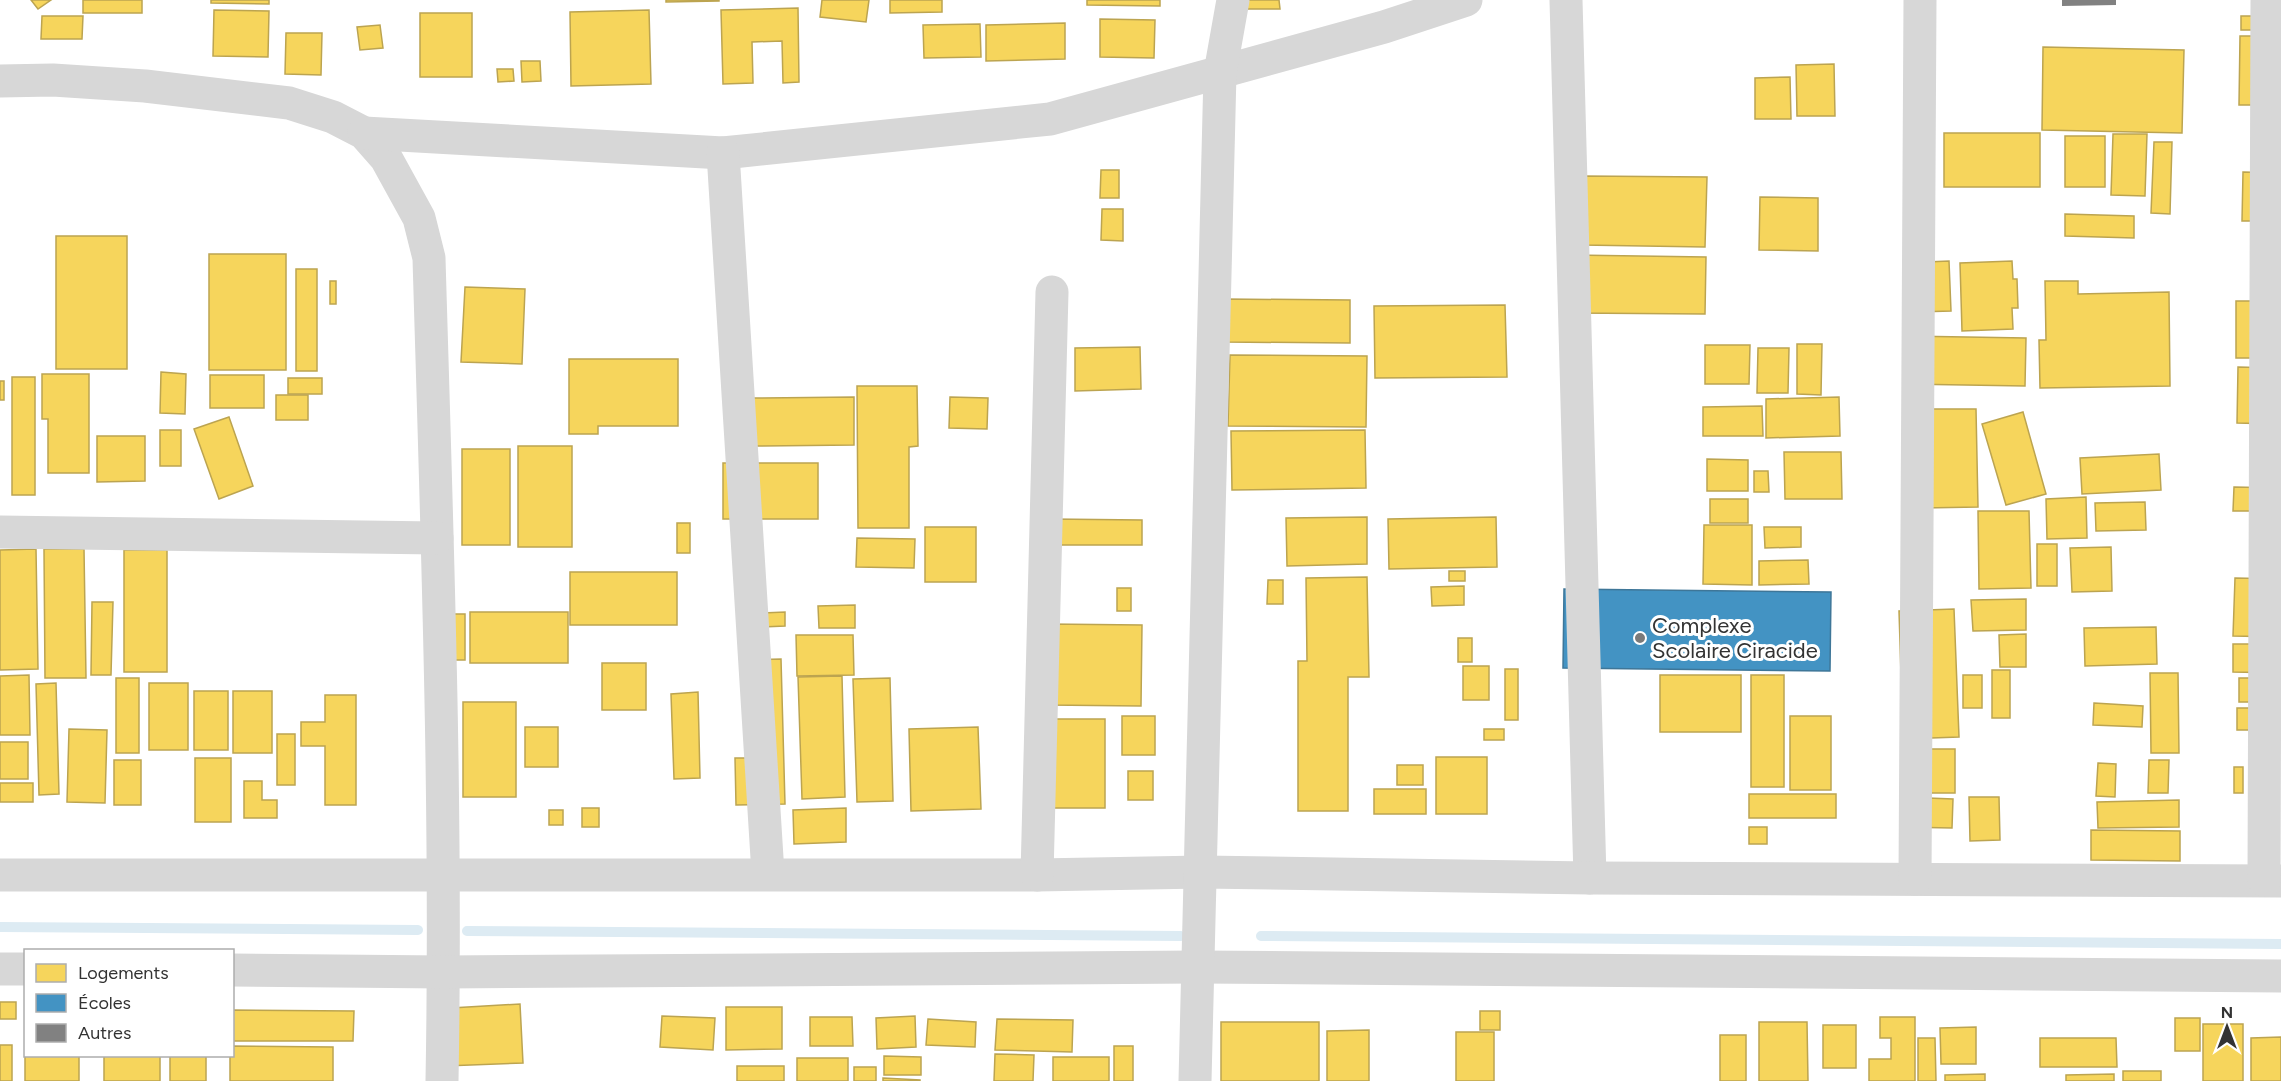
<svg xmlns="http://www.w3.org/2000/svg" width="2281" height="1081" viewBox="0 0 2281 1081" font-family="Figtree,sans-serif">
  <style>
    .homes { fill: #f6d55c; stroke: #bca450; stroke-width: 1.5 }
    .schools { fill: #4393c3; stroke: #3e7698; stroke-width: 1.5 }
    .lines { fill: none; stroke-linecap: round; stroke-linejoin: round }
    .stream { stroke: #ddebf3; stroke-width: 10 }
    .building { fill: #818181 }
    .street { stroke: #d7d7d7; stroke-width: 33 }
    .poi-dot { fill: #7a7a7a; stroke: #fff; stroke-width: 2 }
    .labels { text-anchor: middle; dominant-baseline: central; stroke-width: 6; stroke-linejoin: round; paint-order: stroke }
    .poi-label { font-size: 22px; fill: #333; stroke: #fff; text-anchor: start }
  </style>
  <rect width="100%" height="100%" fill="#fff"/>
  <!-- homes -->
  <g class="homes">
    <path d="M31,0H51L38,9Z"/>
    <rect x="83" y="0" width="59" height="13"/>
    <path d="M211,0H269V4L211,3Z"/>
    <path d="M666,0H719V1L666,2Z"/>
    <path d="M822,0H869L866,22L820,17Z"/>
    <path d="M890,0H942V12L890,13Z"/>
    <path d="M1087,0H1160V6L1087,5Z"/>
    <path d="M1223,0H1279L1280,9H1223Z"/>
    <path d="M798,8L799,82L783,83L782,41L752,42L753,83L723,84L721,10Z"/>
    <path d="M214,10L269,11L268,57L213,56Z"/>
    <path d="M649,10L651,84L571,86L570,12Z"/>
    <rect x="420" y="13" width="52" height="64"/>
    <path d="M42,16H83L82,39H41Z"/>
    <rect x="2241" y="16" width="37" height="14"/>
    <path d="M1100,19L1155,20L1154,58L1100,57Z"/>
    <path d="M1065,23V59L986,61V25Z"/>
    <path d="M980,24L981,57L924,58L923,25Z"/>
    <path d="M380,25L383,48L360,50L357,27Z"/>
    <path d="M286,33H322L321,75L285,74Z"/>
    <path d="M2240,36H2264L2281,105H2239Z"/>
    <path d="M2043,47L2184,50L2182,133L2042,130Z"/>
    <path d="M521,61H540L541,81L522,82Z"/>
    <path d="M1834,64L1835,116H1797L1796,65Z"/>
    <path d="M497,69H513L514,81L498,82Z"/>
    <path d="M1790,77L1791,119H1755V78Z"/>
    <rect x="1944" y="133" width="96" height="54"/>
    <path d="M2113,134H2147L2145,196L2111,195Z"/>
    <rect x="2065" y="136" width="40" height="51"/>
    <path d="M2154,142H2172L2170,214L2151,213Z"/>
    <path d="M1101,170H1119V198H1100Z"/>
    <path d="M2243,172L2281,173V221H2242Z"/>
    <path d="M1583,176L1707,177L1705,247L1582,245Z"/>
    <path d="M1760,197L1818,198V251L1759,250Z"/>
    <path d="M1102,209H1123V241L1101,240Z"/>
    <path d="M2065,214L2134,216V238L2065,236Z"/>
    <rect x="56" y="236" width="71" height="133"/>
    <rect x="209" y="254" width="77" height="116"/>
    <path d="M1572,255L1706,257L1705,314L1572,313Z"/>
    <path d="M1949,261L1951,311L1917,312L1903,263Z"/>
    <path d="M2012,261L2013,279H2017L2018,308H2012L2013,329L1962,331L1960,263Z"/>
    <rect x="296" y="269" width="21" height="102"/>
    <rect x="330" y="281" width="6" height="23"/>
    <path d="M2045,281H2078V294L2169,292L2170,386L2040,388L2039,340H2046Z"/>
    <path d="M465,287L525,289L522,364L461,362Z"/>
    <path d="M1225,299L1350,300V343L1225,342Z"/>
    <rect x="2236" y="301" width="21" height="57"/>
    <path d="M1505,305L1507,377L1375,378L1374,306Z"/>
    <path d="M1906,336L2026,338L2025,386L1905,384Z"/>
    <path d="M1797,344H1822L1821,395L1797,394Z"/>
    <path d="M1705,345H1750L1749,384H1705Z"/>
    <path d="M1140,347L1141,389L1075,391V348Z"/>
    <path d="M1758,348H1789L1788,393H1757Z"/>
    <path d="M1230,355L1367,356L1366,427L1228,426Z"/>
    <path d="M569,359H678V426H598V434H569Z"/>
    <path d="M2238,367L2275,368V424L2237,423Z"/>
    <path d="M161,372L186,374L185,414L160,413Z"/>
    <path d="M42,374H89V473H48V419H42Z"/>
    <rect x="210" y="375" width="54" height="33"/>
    <rect x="12" y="377" width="23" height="118"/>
    <rect x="288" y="378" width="34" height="16"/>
    <rect x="0" y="381" width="4" height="19"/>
    <path d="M857,386H917L918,446L909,447V528H858Z"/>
    <rect x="276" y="395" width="32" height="25"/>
    <path d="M854,397V445L752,446V398Z"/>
    <path d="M950,397L988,398L987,429L949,428Z"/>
    <path d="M1839,397L1840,436L1766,438V399Z"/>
    <path d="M1762,406L1763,436H1703V407Z"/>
    <path d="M1921,409H1976L1978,507L1923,508Z"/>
    <path d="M2023,412L2046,494L2006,505L1982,424Z"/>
    <path d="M229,417L253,486L219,499L194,429Z"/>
    <rect x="160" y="430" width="21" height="36"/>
    <path d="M1365,430L1366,488L1232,490L1231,431Z"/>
    <path d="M97,436H145V481L97,482Z"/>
    <rect x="518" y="446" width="54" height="101"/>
    <rect x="462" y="449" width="48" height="96"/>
    <path d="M1784,452H1841L1842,499H1785Z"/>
    <path d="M2159,454L2161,490L2082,494L2080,458Z"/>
    <path d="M1707,459L1748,460V491H1707Z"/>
    <rect x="723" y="463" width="95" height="56"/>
    <path d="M1754,471H1768L1769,492H1754Z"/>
    <path d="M2234,487L2281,488V511H2233Z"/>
    <path d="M2086,497L2087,538L2047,539L2046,499Z"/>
    <rect x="1710" y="499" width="38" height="24"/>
    <path d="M2145,502L2146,530L2096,531L2095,503Z"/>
    <path d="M1978,511H2029L2031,588L1979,589Z"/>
    <path d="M1367,517V564L1287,566L1286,518Z"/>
    <path d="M1496,517L1497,567L1389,569L1388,519Z"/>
    <path d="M1050,519L1142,520V545H1050Z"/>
    <rect x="677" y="523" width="13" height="30"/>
    <path d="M1704,525H1752V585L1703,584Z"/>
    <rect x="925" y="527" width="51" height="55"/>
    <path d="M1764,527H1801V547L1765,548Z"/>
    <path d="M857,538L915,539L914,568L856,567Z"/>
    <rect x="2037" y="544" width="20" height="42"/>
    <path d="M2111,547L2112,591L2072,592L2070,548Z"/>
    <path d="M36,549L38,669L0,670V550Z"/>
    <path d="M44,549H84L86,678H45Z"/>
    <rect x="124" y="550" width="43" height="122"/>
    <path d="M1808,560L1809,584L1759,585V561Z"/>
    <rect x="1449" y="571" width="16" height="10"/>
    <rect x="570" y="572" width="107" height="53"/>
    <path d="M1367,577L1369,677H1348V811H1298V661H1307L1306,578Z"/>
    <path d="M2235,578L2281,579V637L2233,636Z"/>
    <path d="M1268,580H1283V604H1267Z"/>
    <path d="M1464,586V605L1432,606L1431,587Z"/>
    <rect x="1117" y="588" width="14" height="23"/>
    <path d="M2026,599V630L1973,631L1971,600Z"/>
    <path d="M92,602H113L111,675H91Z"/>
    <path d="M855,605V628H819L818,606Z"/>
    <path d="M1954,609L1959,737L1903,739L1899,611Z"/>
    <rect x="470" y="612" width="98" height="51"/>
    <path d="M785,612V626L762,627V613Z"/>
    <rect x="433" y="614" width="32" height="46"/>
    <path d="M1047,624L1142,625L1141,706L1047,705Z"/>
    <path d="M2156,627L2157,664L2085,666L2084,628Z"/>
    <path d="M2026,634V667H2000L1999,635Z"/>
    <path d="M796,635H853L854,675L797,676Z"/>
    <rect x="1458" y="638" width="14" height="24"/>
    <path d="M2233,644H2281V673L2233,672Z"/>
    <path d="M781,659L785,804L736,805L735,758H749L746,660Z"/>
    <rect x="602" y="663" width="44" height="47"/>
    <rect x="1463" y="666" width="26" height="34"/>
    <rect x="1505" y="669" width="13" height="51"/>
    <rect x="1992" y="670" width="18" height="48"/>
    <path d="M2150,673H2178L2179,753H2151Z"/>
    <path d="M29,675L30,735H0V676Z"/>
    <rect x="1660" y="675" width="81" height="57"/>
    <rect x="1751" y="675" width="33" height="112"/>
    <rect x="1963" y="675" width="19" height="33"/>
    <path d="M842,676L845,797L802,799L798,677Z"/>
    <rect x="116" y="678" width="23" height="75"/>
    <path d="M890,678L893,801L857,802L853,679Z"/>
    <rect x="2239" y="678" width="42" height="24"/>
    <path d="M56,683L59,794L39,795L36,684Z"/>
    <rect x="149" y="683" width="39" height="67"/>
    <rect x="194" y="691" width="34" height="59"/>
    <rect x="233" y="691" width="39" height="62"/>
    <path d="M698,692L700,778L674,779L671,694Z"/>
    <path d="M325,695H356V805H325V746H301V722H325Z"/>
    <rect x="463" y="702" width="53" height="95"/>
    <path d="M2094,703L2143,706L2142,727L2093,725Z"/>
    <rect x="2237" y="708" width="44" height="22"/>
    <rect x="1122" y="716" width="33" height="39"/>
    <rect x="1790" y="716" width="41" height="74"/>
    <rect x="1051" y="719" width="54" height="89"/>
    <rect x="525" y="727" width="33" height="40"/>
    <path d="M978,727L981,809L911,811L909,729Z"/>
    <path d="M69,729L107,730L105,803L67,802Z"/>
    <rect x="1484" y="729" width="20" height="11"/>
    <rect x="277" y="734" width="18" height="51"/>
    <rect x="0" y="742" width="28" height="37"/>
    <rect x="1911" y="749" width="44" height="44"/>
    <rect x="1436" y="757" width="51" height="57"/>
    <rect x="195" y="758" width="36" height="64"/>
    <rect x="114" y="760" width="27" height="45"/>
    <path d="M2149,760H2169L2168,793H2148Z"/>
    <path d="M2098,763L2116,764L2115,797L2096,796Z"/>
    <rect x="1397" y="765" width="26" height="20"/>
    <rect x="2234" y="767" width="9" height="26"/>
    <rect x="1128" y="771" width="25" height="29"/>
    <path d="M244,781H262V800H277V818H244Z"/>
    <rect x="0" y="783" width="33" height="19"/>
    <rect x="1374" y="789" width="52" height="25"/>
    <rect x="1749" y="794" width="87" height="24"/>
    <path d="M1902,797L1953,799L1952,828L1901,827Z"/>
    <path d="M1969,797H1999L2000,840L1970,841Z"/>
    <path d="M2179,800V827L2098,828L2097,802Z"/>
    <rect x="582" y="808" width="17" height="19"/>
    <path d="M846,808V842L794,844L793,810Z"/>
    <rect x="549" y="810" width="14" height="15"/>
    <rect x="1749" y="827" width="18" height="17"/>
    <path d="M2091,830L2180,831V861L2091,860Z"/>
    <rect x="0" y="1002" width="16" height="17"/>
    <path d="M520,1004L523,1063L445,1066L451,1008Z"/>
    <path d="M25,1005L26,1056H79V1081H25Z"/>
    <path d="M726,1007H782V1049L726,1050Z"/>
    <path d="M232,1010L354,1011L353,1041H232Z"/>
    <rect x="1480" y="1011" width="20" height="19"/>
    <path d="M662,1016L715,1018L713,1050L660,1047Z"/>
    <path d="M915,1016L916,1047L877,1049L876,1018Z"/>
    <path d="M810,1017H852L853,1046H810Z"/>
    <path d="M1880,1017H1915V1081H1869V1059H1891V1038H1880Z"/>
    <rect x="2175" y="1018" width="25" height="33"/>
    <path d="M928,1019L976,1022L975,1047L926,1045Z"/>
    <path d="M997,1019L1073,1020L1072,1052L995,1050Z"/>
    <rect x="1221" y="1022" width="98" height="59"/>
    <path d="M1759,1022H1807L1808,1081H1759Z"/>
    <rect x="2203" y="1024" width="40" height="57"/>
    <rect x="1823" y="1025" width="33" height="43"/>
    <path d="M1976,1027V1064H1941L1940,1028Z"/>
    <path d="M1369,1030V1081H1327V1031Z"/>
    <rect x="1456" y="1032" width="38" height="49"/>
    <rect x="1720" y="1035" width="26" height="46"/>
    <path d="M2281,1037V1081H2251V1038Z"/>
    <path d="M1918,1038H1935L1936,1081H1918Z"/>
    <path d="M2040,1038H2116L2117,1067H2040Z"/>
    <rect x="0" y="1045" width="12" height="36"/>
    <path d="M232,1046L333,1047V1081H230V1056H232Z"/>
    <rect x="1114" y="1046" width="19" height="35"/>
    <path d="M995,1054L1034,1055L1033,1081H994Z"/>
    <rect x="104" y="1056" width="56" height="25"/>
    <rect x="170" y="1056" width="36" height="25"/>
    <path d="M884,1056L921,1057V1075H884Z"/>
    <rect x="1053" y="1057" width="56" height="24"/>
    <rect x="797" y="1058" width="51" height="23"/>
    <rect x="737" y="1066" width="47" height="15"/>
    <rect x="854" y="1067" width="22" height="14"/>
    <rect x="2123" y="1071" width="38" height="10"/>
    <path d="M1985,1074V1081H1945V1075Z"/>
    <path d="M2114,1074V1081H2066V1075Z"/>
    <path d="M883,1078L920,1080V1081H883Z"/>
  </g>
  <!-- schools -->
  <path class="schools" d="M1564,589L1831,592L1830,671L1563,668Z"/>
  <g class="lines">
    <!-- stream -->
    <g class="stream">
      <path d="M0,927L418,930"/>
      <path d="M467,931L1181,936"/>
      <path d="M1261,936L2281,944"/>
    </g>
  </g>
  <!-- building -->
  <path class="building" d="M2062,0H2116V5L2062,6Z"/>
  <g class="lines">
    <!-- street -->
    <g class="street">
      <path d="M1566,0L1590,878"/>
      <path d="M0,81L53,80L145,86L289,103L333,117L364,133L386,158L419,218L429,258C437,532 447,807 442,1081"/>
      <path d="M364,133L723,153L1050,119L1384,27L1466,0"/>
      <path d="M723,153L768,874"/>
      <path d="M0,532L437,538"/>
      <path d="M0,875H1037L1202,872L1590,878L2281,881"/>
      <path d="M1037,875L1052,292"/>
      <path d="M1915,879L1920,0"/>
      <path d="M2264,880L2267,0"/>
      <path d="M0,969H26"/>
      <path d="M232,970L444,972L1198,967L2281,976"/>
      <path d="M1195,1081L1220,73L1233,0"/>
    </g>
  </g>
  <!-- markers -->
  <circle class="poi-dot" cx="1640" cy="638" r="6"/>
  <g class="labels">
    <!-- poi labels -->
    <g class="poi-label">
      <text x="1652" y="625">Complexe<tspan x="1652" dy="25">Scolaire Ciracide</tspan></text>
    </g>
  </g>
  <!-- legend -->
  <rect x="24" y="949" width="210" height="108" fill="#ffffff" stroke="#adadad" stroke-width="1.5"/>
  <rect x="36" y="964" width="30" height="18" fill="#f6d55c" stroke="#adadad" stroke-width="1.5"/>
  <text x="78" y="979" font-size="18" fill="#333333">Logements</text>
  <rect x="36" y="994" width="30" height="18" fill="#4393c3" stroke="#adadad" stroke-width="1.5"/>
  <text x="78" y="1009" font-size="18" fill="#333333">Écoles</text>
  <rect x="36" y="1024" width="30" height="18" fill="#818181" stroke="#adadad" stroke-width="1.5"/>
  <text x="78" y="1039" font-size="18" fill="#333333">Autres</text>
  <!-- north arrow -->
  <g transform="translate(2227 1027)" stroke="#ffffff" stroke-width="4.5" paint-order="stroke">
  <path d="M0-4.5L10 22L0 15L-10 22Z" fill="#333333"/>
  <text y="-9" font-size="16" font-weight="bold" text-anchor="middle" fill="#333333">N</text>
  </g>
</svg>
